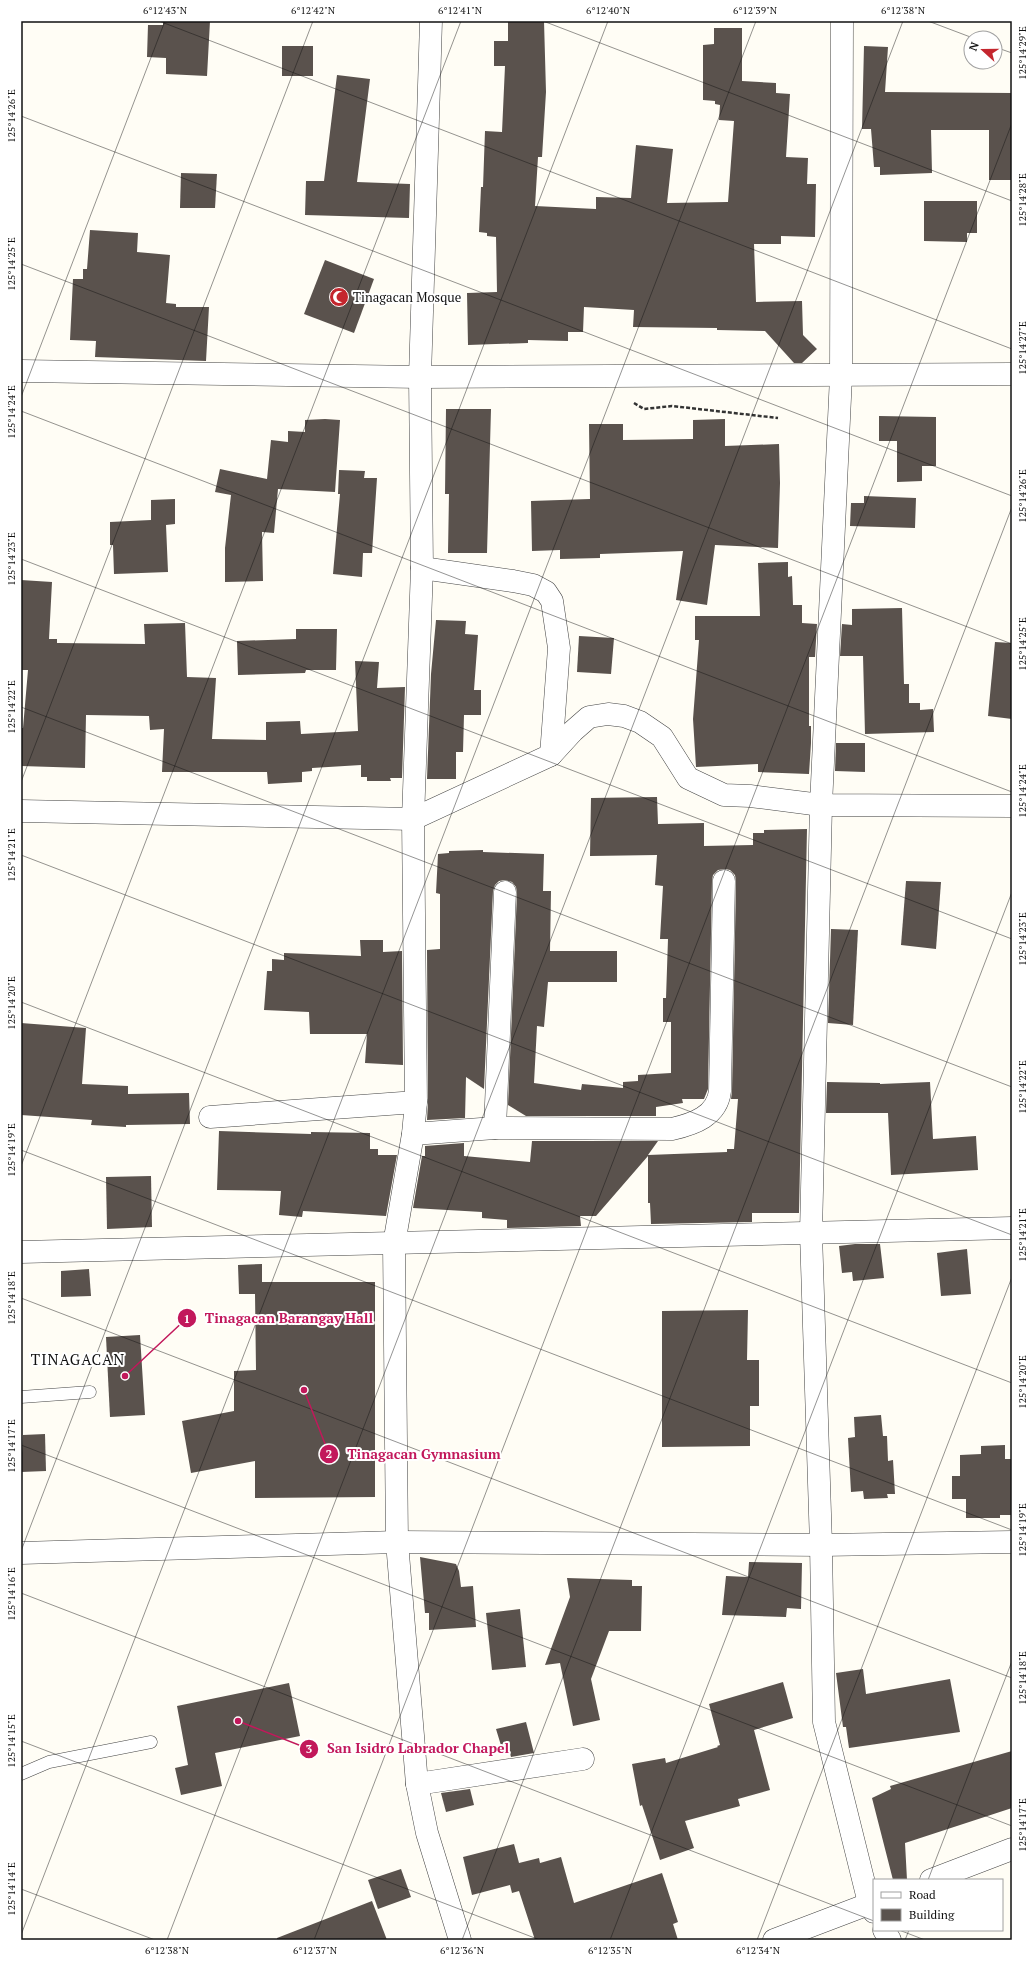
<svg xmlns="http://www.w3.org/2000/svg" width="1033" height="1961" viewBox="0 0 1033 1961" font-family="'PT Serif',serif">
  <style>
    .building { fill: #5a524d }
    .lines { fill: none; stroke-linecap: round; stroke-linejoin: round }
    .lane-casing { stroke: #444; stroke-width: 13 }
    .street-casing { stroke: #444; stroke-width: 23 }
    .path { stroke: #333; stroke-width: 2.5; stroke-dasharray: 4 2; stroke-linecap: butt }
    .lane { stroke: #fff; stroke-width: 12 }
    .street { stroke: #fff; stroke-width: 22 }
    .ticks { fill: none; stroke: #111; stroke-width: 1; stroke-opacity: 0.45 }
    .labels { text-anchor: middle; dominant-baseline: central; stroke-width: 4; stroke-linejoin: round; paint-order: stroke }
    .poi-label { font-size: 13px; fill: #111; stroke: #fff; text-anchor: start }
    .quarter-label { font-size: 15px; letter-spacing: 1px; fill: #111; stroke: #fff }
    .leader { fill: none; stroke: #c2185b; stroke-width: 1.5 }
    .callout-dot { fill: #c2185b; stroke: #fff; stroke-width: 1.5 }
    .mark-label { font-size: 12px; text-anchor: middle; font-weight: bold; fill: #fff }
    .callout-label { font-size: 14px; text-anchor: middle; font-weight: bold; fill: #c2185b; stroke: #fff; stroke-width: 4; stroke-linejoin: round; paint-order: stroke }
    .neatline { fill: none; stroke: #111; stroke-width: 1.5 }
    .ticks-label { font-size: 10px; text-anchor: middle; fill: #111 }
  </style>
  <rect width="100%" height="100%" fill="#fffdf5"/>
  <!-- building -->
  <g class="building">
    <path d="M163,21H210L207,76L166,74V58L147,57L148,25H163Z"/>
    <path d="M508,21H544L546,92L542,157H538L535,206L596,209V197L631,198L636,145L673,149L667,203L728,202L734,121L719,120L720,105L715,104V101L703,100V45L714,44V28H742V81L776,83V93L790,94L786,157L808,158L807,184H816L815,237L781,236V244H754L756,302L802,301L803,335L817,349L802,363H794L765,331L717,330V328L633,327L634,310L584,307L583,332H568V341L528,340V343L468,345L467,293L497,292L496,237L487,236V233L479,232L481,187H483L485,131L502,132L505,66H494V41H508Z"/>
    <rect x="282" y="46" width="31" height="30"/>
    <path d="M864,46L888,47L885,92L1012,93V180H989V130H931L932,173L880,175V167H874L871,129H862Z"/>
    <path d="M337,75L370,79L357,182L410,184L409,218L305,215L306,181H324Z"/>
    <path d="M181,173L217,174L215,208H180Z"/>
    <path d="M924,201H977V233H967V242L924,241Z"/>
    <path d="M90,230L138,233L137,252L170,255L166,303L176,304V307H209L206,361L95,357L96,341L70,340L73,279H83V269H87Z"/>
    <path d="M325,260L374,279L354,333L304,314Z"/>
    <path d="M446,409H491L487,553H448L449,494H445Z"/>
    <path d="M879,416L936,417V466H922V481L897,482V441H879Z"/>
    <path d="M325,419L340,420L335,492L278,489L274,533L262,532L263,581L225,582V548L231,495L215,492L220,469L267,479L271,440L288,442V431L305,432V420Z"/>
    <path d="M725,419V446L779,444L780,483L778,548L715,545L707,605L676,600L683,551L600,554V558L560,559V550L532,551L531,501L590,499L589,424H623V440L693,439V420Z"/>
    <path d="M339,470L365,471L364,478H377L372,553H363L362,577L333,574L340,494H338Z"/>
    <path d="M864,496L916,498L915,528L850,526L851,503H864Z"/>
    <path d="M175,499V524L166,525L168,572L114,574L113,545H110V522L151,520V500Z"/>
    <path d="M788,562V577L792,576L793,605H802V623L817,624L815,657H809V726H811V743L809,774L758,772V764L696,767L693,719L699,640H695V616H760L758,563Z"/>
    <path d="M21,580L52,582L49,639H57V643L145,644L144,624L185,623L187,677L216,678L212,739L266,740V722L300,721L301,734L358,731L355,661L379,662L377,688L405,687L402,778H390L391,781H367V777H361V765L312,768V771L302,772V782L268,784L267,772H162L164,729L150,730L149,716L86,715L85,768L21,766V728H23L28,670H22Z"/>
    <path d="M902,608L904,684H909V703H920V710L933,709L934,732L865,734L863,656H840L842,624L852,625V609Z"/>
    <path d="M436,620L466,621L465,634L478,635L474,690H481V715H464L463,752H456V779H427L431,674Z"/>
    <path d="M296,629H337L336,670H306L305,673L238,675L237,641L296,639Z"/>
    <path d="M579,636L614,638L611,674L577,672Z"/>
    <path d="M995,642L1012,643V719L988,716Z"/>
    <path d="M836,743H865V772L835,771Z"/>
    <path d="M657,797L658,824L704,823V846L753,845V833H764V830L807,829L799,1213H752V1222L651,1224L650,1203H648V1156L596,1216H580L581,1226L507,1228V1220L482,1218V1212L413,1208L422,1156H425V1146L464,1143V1156L530,1162L532,1141H658L648,1155L727,1152V1149H734L738,1099H731L732,1091L736,881L735,875L730,870L725,869L718,870L713,875L712,881L708,1089L704,1099H682L683,1103L656,1107V1116H526L508,1105L517,893L516,887L512,882L505,880L499,881L495,885L493,891L484,1089L466,1077L465,1118L427,1120L428,1102L427,950L440,949V894L436,893L438,854L449,853V851L483,850V852L544,854L543,891H551L550,951H617V982H548L544,1027L537,1026L534,1083L581,1090L582,1084L623,1088V1082L638,1081V1075L671,1073V1022H663V998H666L668,939H660L663,886L655,885L657,855L590,856L591,798Z"/>
    <path d="M906,881L941,882L936,949L901,945Z"/>
    <path d="M831,929L858,930L853,1025L828,1023Z"/>
    <path d="M360,940H383V952L402,951L403,1065L365,1063L367,1034H310L309,1012L264,1010L267,971H272V959L284,960V953L361,956Z"/>
    <path d="M21,1023L86,1028L82,1084L128,1086V1094L189,1093L190,1124L126,1125V1127L91,1125L92,1120L21,1115Z"/>
    <path d="M827,1082L880,1083V1084L930,1082L933,1139L976,1136L978,1170L891,1175L888,1113H826Z"/>
    <path d="M219,1131L311,1134V1132L370,1133V1149H378V1155H397L386,1216L303,1211L302,1217L279,1215L281,1191L217,1190Z"/>
    <path d="M151,1176L152,1227L107,1229L106,1177Z"/>
    <path d="M855,1244H880L884,1278L853,1281L852,1272L842,1273L839,1246Z"/>
    <path d="M967,1249L971,1294L941,1296L937,1253Z"/>
    <path d="M262,1264V1282H375V1497L255,1498V1461L191,1473L182,1421L234,1411V1371L256,1370L255,1294H239L238,1265Z"/>
    <path d="M89,1269L91,1296L61,1297V1271Z"/>
    <path d="M748,1310L747,1360H759V1406H750V1446L662,1447V1311Z"/>
    <path d="M140,1335L145,1415L110,1417L106,1337Z"/>
    <path d="M881,1415L883,1436H887L888,1461L893,1460L895,1494H887L888,1498L864,1499L863,1491L851,1492L848,1438L855,1437L854,1417Z"/>
    <path d="M45,1434L46,1471L21,1472L23,1435Z"/>
    <path d="M1005,1445V1459H1012V1515H1000V1518H966V1499H952V1476H960V1455L981,1454V1446Z"/>
    <path d="M420,1557L456,1564L459,1571L461,1587L473,1586L476,1627L429,1630V1613H425Z"/>
    <path d="M749,1562L802,1563L801,1609L787,1608L786,1617L722,1615L726,1576L748,1577Z"/>
    <path d="M567,1578L632,1580V1586H642L641,1631H609L591,1679L600,1720L573,1726L560,1663L545,1665L570,1597Z"/>
    <path d="M520,1609L526,1667L492,1670L486,1613Z"/>
    <path d="M863,1669L866,1694L950,1679L960,1732L849,1748L846,1727H843L836,1673Z"/>
    <path d="M783,1682L793,1718L754,1730L770,1790L738,1799L740,1806L685,1821L694,1848L660,1860L642,1805L640,1806L632,1764L665,1758L666,1763L718,1747L717,1746L720,1745L709,1704Z"/>
    <path d="M289,1683L300,1736L215,1753L222,1786L181,1795L175,1768L188,1765L177,1706Z"/>
    <path d="M526,1722L534,1753L511,1757L509,1750L503,1752L496,1729Z"/>
    <path d="M1012,1751V1808L905,1843L907,1880H893L872,1798L891,1789L890,1786Z"/>
    <path d="M470,1789L474,1805L446,1812L441,1793Z"/>
    <path d="M514,1844L519,1863L539,1858L540,1863L561,1857L574,1903L662,1873L678,1922L673,1924L678,1940H535L519,1891L512,1893L510,1885L472,1895L463,1857Z"/>
    <path d="M401,1869L411,1897L378,1909L368,1880Z"/>
    <path d="M372,1901L387,1940H277V1938Z"/>
  </g>
  <g class="lines">
    <defs>
      <g id="lane">
        <path d="M21,1397L90,1392"/>
        <path d="M21,1774L49,1762L151,1742"/>
      </g>
      <g id="street">
        <path d="M431,21L420,377L422,568L413,819L416,1102L413,1134L394,1244L397,1542L417,1784L427,1833L460,1940"/>
        <path d="M842,21L841,376L821,805L811,1233L821,1545L824,1722L869,1903L874,1912"/>
        <path d="M21,371L420,377L1012,374"/>
        <path d="M422,568L513,581L533,585L546,592L552,601L559,648L551,755"/>
        <path d="M21,811L413,819L551,755L573,731L589,717L608,714L624,716L640,722L662,737L688,778L724,795L750,796L821,805L1012,806"/>
        <path d="M210,1117L416,1102"/>
        <path d="M495,1128L505,892"/>
        <path d="M413,1134L495,1128L672,1129C694,1124 717,1116 720,1091L724,881"/>
        <path d="M21,1252L1012,1228"/>
        <path d="M21,1553L397,1542L821,1545L1012,1542"/>
        <path d="M417,1784L583,1759"/>
        <path d="M931,1880L1012,1849"/>
        <path d="M884,1930L890,1940"/>
        <path d="M774,1940L874,1902"/>
      </g>
    </defs>
    <!-- lane casing -->
    <use href="#lane" class="lane-casing"/>
    <!-- street casing -->
    <use href="#street" class="street-casing"/>
    <!-- path -->
    <path class="path" d="M634,403L644,409L672,406L778,418"/>
    <!-- lane -->
    <use href="#lane" class="lane"/>
    <!-- street -->
    <use href="#street" class="street"/>
  </g>
  <!-- ticks -->
  <path class="ticks" d="M159,21L1012,349M543,21L1012,201M928,21L973,38M995,47L1012,53M21,116L1012,496M21,264L1012,644M21,397L165,21M21,411L1012,792M21,559L1012,939M21,707L1012,1087M21,782L313,21M21,855L1012,1235M21,1002L1012,1383M21,1150L1012,1530M21,1166L461,21M21,1298L1012,1678M21,1445L1012,1826M21,1551L608,21M21,1593L874,1921M21,1741L540,1940M928,1880L1012,1661M21,1889L155,1940M899,1930L925,1940M21,1935L756,21M167,1940L903,21M314,1940L1012,123M462,1940L1012,507M610,1940L1012,892M757,1940L1012,1277M905,1940L909,1930"/>
  <!-- icons -->
  <defs>
    <symbol id="mosque-disc" viewBox="-11 -11 22 22"><circle r="9.5" fill="#c4262e" stroke="#fff"/><path d="M3.5-4.9A6 6 0 1 0 3.5 4.9A5 5 0 1 1 3.5-4.9Z" fill="#fff"/></symbol>
  </defs>
  <g fill-rule="evenodd">
    <use href="#mosque-disc" x="328" y="286" width="22" height="22"/>
  </g>
  <g class="labels">
    <!-- poi labels -->
    <g class="poi-label">
      <text x="353" y="297">Tinagacan Mosque</text>
    </g>
    <!-- quarter labels -->
    <g class="quarter-label">
      <text x="78" y="1359">TINAGACAN</text>
    </g>
  </g>
  <!-- callouts -->
  <path class="leader" d="M125 1376L187 1318M304 1390L329 1454M238 1721L309 1749"/>
  <g class="callout-dot">
    <circle cx="125" cy="1376" r="4"/>
    <circle cx="304" cy="1390" r="4"/>
    <circle cx="238" cy="1721" r="4"/>
    <circle cx="187" cy="1318" r="10"/>
    <circle cx="329" cy="1454" r="10"/>
    <circle cx="309" cy="1749" r="10"/>
  </g>
  <g class="mark-label">
    <text x="187" y="1323">1</text>
    <text x="329" y="1458">2</text>
    <text x="309" y="1753">3</text>
  </g>
  <g class="callout-label">
    <text x="289" y="1323">Tinagacan Barangay Hall</text>
    <text x="424" y="1459">Tinagacan Gymnasium</text>
    <text x="418" y="1753">San Isidro Labrador Chapel</text>
  </g>
  <!-- border -->
  <rect width="1033" height="1961" fill="none" stroke="#ffffff" stroke-width="44"/>
  <!-- legend -->
  <rect x="873" y="1879" width="130" height="52" fill="#ffffff" stroke="#a0a0a0"/>
  <rect x="881" y="1892" width="20" height="6" fill="#ffffff" stroke="#a0a0a0"/>
  <text x="909" y="1899" font-size="12" fill="#111111">Road</text>
  <rect x="881" y="1909" width="20" height="12" fill="#5a524d" stroke="#a0a0a0"/>
  <text x="909" y="1919" font-size="12" fill="#111111">Building</text>
  <!-- north arrow -->
  <g transform="translate(983 50) rotate(291)"><circle r="19" fill="#ffffff" stroke="#a0a0a0"/>
  <path d="M0-3L7 15L0 10L-7 15Z" fill="#c4262e"/>
  <text y="-6" font-size="11" font-weight="bold" text-anchor="middle" fill="#111111">N</text>
  </g>
  <rect x="22" y="22" width="989" height="1917" class="neatline"/>
  <g class="ticks-label">
    <text x="165" y="14">6°12'43"N</text>
    <text x="313" y="14">6°12'42"N</text>
    <text x="460" y="14">6°12'41"N</text>
    <text x="608" y="14">6°12'40"N</text>
    <text x="755" y="14">6°12'39"N</text>
    <text x="903" y="14">6°12'38"N</text>
    <text transform="translate(1022 53) rotate(-90)" y="4">125°14'29"E</text>
    <text transform="translate(11 116) rotate(-90)" y="4">125°14'26"E</text>
    <text transform="translate(1022 200) rotate(-90)" y="4">125°14'28"E</text>
    <text transform="translate(11 264) rotate(-90)" y="4">125°14'25"E</text>
    <text transform="translate(1022 348) rotate(-90)" y="4">125°14'27"E</text>
    <text transform="translate(11 412) rotate(-90)" y="4">125°14'24"E</text>
    <text transform="translate(1022 496) rotate(-90)" y="4">125°14'26"E</text>
    <text transform="translate(11 559) rotate(-90)" y="4">125°14'23"E</text>
    <text transform="translate(1022 644) rotate(-90)" y="4">125°14'25"E</text>
    <text transform="translate(11 707) rotate(-90)" y="4">125°14'22"E</text>
    <text transform="translate(1022 791) rotate(-90)" y="4">125°14'24"E</text>
    <text transform="translate(11 855) rotate(-90)" y="4">125°14'21"E</text>
    <text transform="translate(1022 939) rotate(-90)" y="4">125°14'23"E</text>
    <text transform="translate(11 1003) rotate(-90)" y="4">125°14'20"E</text>
    <text transform="translate(1022 1087) rotate(-90)" y="4">125°14'22"E</text>
    <text transform="translate(11 1150) rotate(-90)" y="4">125°14'19"E</text>
    <text transform="translate(1022 1235) rotate(-90)" y="4">125°14'21"E</text>
    <text transform="translate(11 1298) rotate(-90)" y="4">125°14'18"E</text>
    <text transform="translate(1022 1382) rotate(-90)" y="4">125°14'20"E</text>
    <text transform="translate(11 1446) rotate(-90)" y="4">125°14'17"E</text>
    <text transform="translate(1022 1530) rotate(-90)" y="4">125°14'19"E</text>
    <text transform="translate(11 1594) rotate(-90)" y="4">125°14'16"E</text>
    <text transform="translate(1022 1678) rotate(-90)" y="4">125°14'18"E</text>
    <text transform="translate(11 1741) rotate(-90)" y="4">125°14'15"E</text>
    <text transform="translate(1022 1825) rotate(-90)" y="4">125°14'17"E</text>
    <text transform="translate(11 1889) rotate(-90)" y="4">125°14'14"E</text>
    <text x="167" y="1954">6°12'38"N</text>
    <text x="315" y="1954">6°12'37"N</text>
    <text x="462" y="1954">6°12'36"N</text>
    <text x="610" y="1954">6°12'35"N</text>
    <text x="758" y="1954">6°12'34"N</text>
  </g>
</svg>
